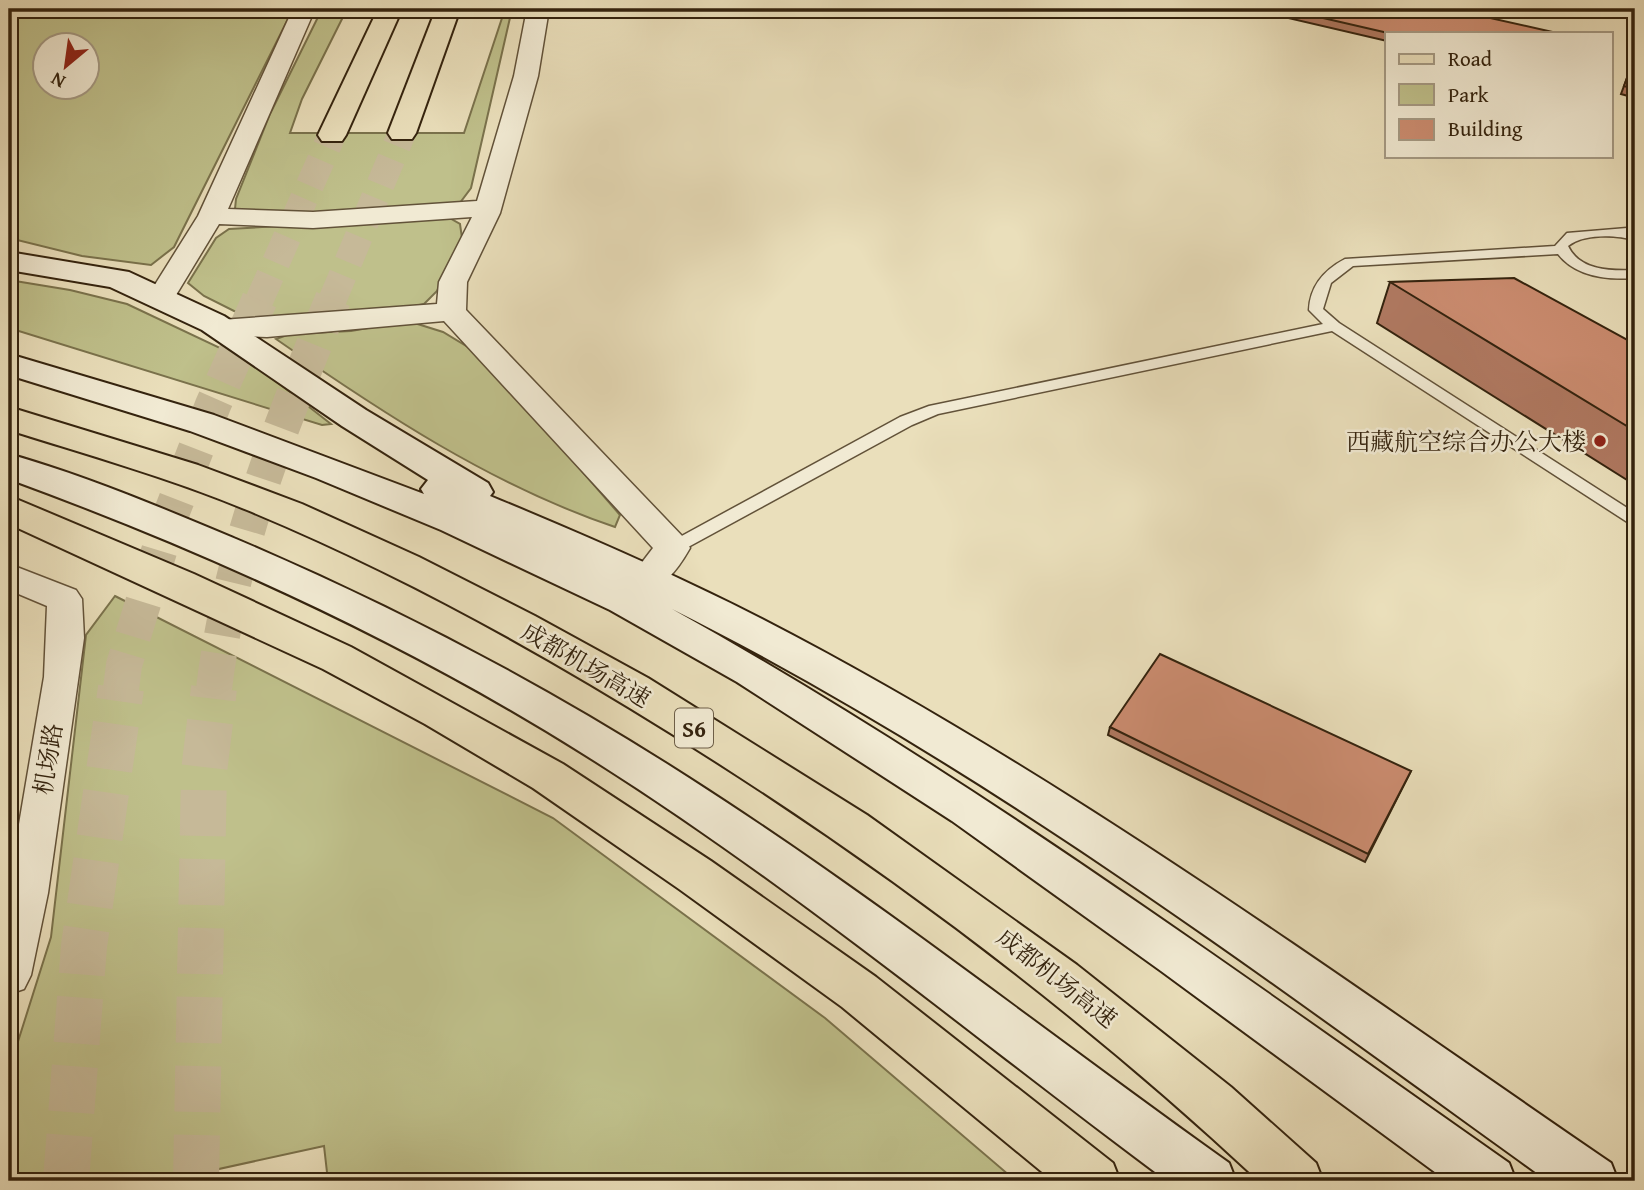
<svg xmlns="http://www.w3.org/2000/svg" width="1644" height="1190" viewBox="0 0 1644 1190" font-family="'Gentium Book Plus','Noto Serif SC',serif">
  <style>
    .green { fill: #bfc08b; stroke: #7a724c; stroke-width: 2; fill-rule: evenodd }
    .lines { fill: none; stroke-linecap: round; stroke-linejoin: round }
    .primary-tunnel-far2 { stroke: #c6b998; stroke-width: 28; stroke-dasharray: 28 14; stroke-linecap: butt }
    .primary-tunnel-far1 { stroke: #c6b998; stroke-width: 36; stroke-dasharray: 36 18; stroke-linecap: butt }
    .primary-tunnel { stroke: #c6b998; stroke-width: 46; stroke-dasharray: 46 23; stroke-linecap: butt }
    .service-casing { stroke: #625239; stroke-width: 3 }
    .minor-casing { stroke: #625239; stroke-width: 3 }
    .secondary-casing { stroke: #34230e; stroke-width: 4 }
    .primary-casing { stroke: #34230e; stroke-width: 4 }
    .motorway-casing { stroke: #34230e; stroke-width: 4 }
    .service { fill: #f1ead3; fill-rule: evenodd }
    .minor { fill: #f1ead3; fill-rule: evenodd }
    .secondary { fill: #f1ead3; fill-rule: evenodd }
    .primary { fill: #eadfbb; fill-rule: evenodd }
    .motorway { fill: #eadfbb; fill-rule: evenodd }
    .wall { fill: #af7860; stroke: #34230e; stroke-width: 2 }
    .building { fill: #cb8c70; stroke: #34230e; stroke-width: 2 }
    .poi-dot { fill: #8f2418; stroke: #f1ead3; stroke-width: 2.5 }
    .labels { text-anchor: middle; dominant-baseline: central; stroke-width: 5; stroke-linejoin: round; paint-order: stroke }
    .shield { fill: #f1ead3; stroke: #6d5f49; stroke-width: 2 }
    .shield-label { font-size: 23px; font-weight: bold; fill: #34230e }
    .poi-label { font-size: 24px; fill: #34230e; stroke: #f1ead3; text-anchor: end }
    .street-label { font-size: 24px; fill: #34230e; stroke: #f1ead3 }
  </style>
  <rect width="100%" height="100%" fill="#eadfbb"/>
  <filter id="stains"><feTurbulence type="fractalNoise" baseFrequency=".00286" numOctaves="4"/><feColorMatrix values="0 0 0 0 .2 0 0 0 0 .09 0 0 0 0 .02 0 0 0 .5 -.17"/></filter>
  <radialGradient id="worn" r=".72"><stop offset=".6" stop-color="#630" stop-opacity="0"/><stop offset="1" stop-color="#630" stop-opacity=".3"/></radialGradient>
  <!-- green -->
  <g class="green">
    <path d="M9,9H293L174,247L151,265L82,256L9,238ZM46,46H88V88H46Z"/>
    <path d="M322,9H347L302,99L290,133H464L505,9H512L471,188L459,204L391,212L244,213L235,209L236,199L270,114Z"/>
    <path d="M446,216L460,224L462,238L437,291L424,304L386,312L269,319L234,311L204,296L188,283L216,238L229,229Z"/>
    <path d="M9,280L70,290L127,304L254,364L331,424L322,425L9,328Z"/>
    <path d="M408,321L443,332L481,355L620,515L615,527C493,486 381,412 276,339L290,334L351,331Z"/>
    <path d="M115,596L553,818L825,1018L1016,1181H328L324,1146L164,1181H9V1070L51,937L86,635Z"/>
  </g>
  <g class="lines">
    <!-- primary-tunnel-far2 -->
    <g class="primary-tunnel-far2">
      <path d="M259,301L332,135"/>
      <path d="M332,301L402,133"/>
    </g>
    <!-- primary-tunnel-far1 -->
    <g class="primary-tunnel-far1">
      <path d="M121,689L124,665L168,522L213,405L260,299"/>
      <path d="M214,689C230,552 280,426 333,299"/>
    </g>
    <!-- primary-tunnel -->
    <g class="primary-tunnel">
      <path d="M66,1181L84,946L121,688"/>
      <path d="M196,1181L204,772L214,688"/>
    </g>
    <defs>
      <path id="service" d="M1627,228L1635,231V240C1617,235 1584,233 1568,246C1580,271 1611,271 1635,270V278C1608,280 1576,277 1558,254L1353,266L1331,283L1323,309L1339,323L1635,513V527L1332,331L938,414L912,425L679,552H667L665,548L667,544L900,417L929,406L1323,324L1309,310C1310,286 1324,270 1345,259L1555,246L1567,233Z"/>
      <g id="minor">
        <path d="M293,9H315L228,209L313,212L477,201L514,76L527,9H549L538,76L500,213L467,282L466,310L685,539L690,548C678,569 661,595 635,587L630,578L653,548L444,321L267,337L211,335L206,329L211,323L221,320L437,304L439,282L472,217L313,228L219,224L170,305L160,308L150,305L146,299L198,216Z"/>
        <path d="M9,564L76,590L82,599L84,638L48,893L31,975L24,989L9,994V883L44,677L47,606L9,590Z"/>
      </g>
      <g id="secondary">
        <path d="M9,252L129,272L224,316L366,410L488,483L493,492L490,496C582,534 672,573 760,618C1059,772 1333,973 1611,1163L1618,1181H1548C1265,978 984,765 672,609C965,772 1234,970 1509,1163L1516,1181H1447L1161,971L952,821L737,682L610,610L441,530L316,478L190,431L9,375V354L214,415L424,494L421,489L428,480L342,426L202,330L110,287L9,270Z"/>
        <path d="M9,454C86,476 162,508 236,539C393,606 545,685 689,778C875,897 1049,1035 1229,1163L1236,1181H1167C973,1037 787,881 582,753C402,640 208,552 9,479Z"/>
      </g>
      <g id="primary">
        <path d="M378,9H402L346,135L342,141H322L318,135Z"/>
        <path d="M436,9H460L416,133L412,139H392L388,133Z"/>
      </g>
      <g id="motorway">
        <path d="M9,407L198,465L302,504L419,557L535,616L648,678L867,815L1077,965L1231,1087L1316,1163L1323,1181H1259C1079,1013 881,864 672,734C536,649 395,571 247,510C170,478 88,455 9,430Z"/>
        <path d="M9,496L194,574L351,647L563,764L711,861L876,977L1113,1163L1120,1181H1053L842,1007L679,889L533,788L425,724L323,669L9,524Z"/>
      </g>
    </defs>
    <!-- service casing -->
    <use href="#service" class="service-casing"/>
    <!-- minor casing -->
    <use href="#minor" class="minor-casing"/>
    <!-- secondary casing -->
    <use href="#secondary" class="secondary-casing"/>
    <!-- primary casing -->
    <use href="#primary" class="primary-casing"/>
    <!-- motorway casing -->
    <use href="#motorway" class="motorway-casing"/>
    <!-- service -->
    <use href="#service" class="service"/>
    <!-- minor -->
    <use href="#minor" class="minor"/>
    <!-- secondary -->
    <use href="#secondary" class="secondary"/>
    <!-- primary -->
    <use href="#primary" class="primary"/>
    <!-- motorway -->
    <use href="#motorway" class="motorway"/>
  </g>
  <!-- wall -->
  <g class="wall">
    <path d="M1250,9H1450L1387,33V41Z"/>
    <path d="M1635,56V98L1621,94Z"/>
    <path d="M1390,282L1635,344V485L1377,323Z"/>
    <path d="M1110,727L1411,771L1365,862L1108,735Z"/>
  </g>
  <!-- building -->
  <g class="building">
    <path d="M1284,9H1450L1557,33H1388Z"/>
    <path d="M1635,56V89L1624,86Z"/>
    <path d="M1514,278L1635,344V431L1390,282Z"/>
    <path d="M1160,654L1411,771L1368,854L1110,727Z"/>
  </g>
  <!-- markers -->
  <circle class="poi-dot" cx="1600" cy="441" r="7"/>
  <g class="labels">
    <!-- shield labels -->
    <rect class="shield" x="675" y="708.5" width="38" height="39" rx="5"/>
    <g class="shield-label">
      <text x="694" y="728">S6</text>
    </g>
    <!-- poi labels -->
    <g class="poi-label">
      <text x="1586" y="441">西藏航空综合办公大楼</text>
    </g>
    <!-- street labels -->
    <g class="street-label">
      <text transform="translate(586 665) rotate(30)">成都机场高速</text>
      <text transform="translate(48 759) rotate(-81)">机场路</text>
      <text transform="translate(1057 978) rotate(38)">成都机场高速</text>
    </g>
  </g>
  <!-- margin -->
  <rect width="1644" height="1190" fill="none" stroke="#eadfbb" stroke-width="35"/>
  <rect x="10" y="10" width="1623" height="1169" fill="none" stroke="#34230e" stroke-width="3.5"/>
  <rect x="18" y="18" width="1609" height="1155" fill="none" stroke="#34230e" stroke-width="2"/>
  <!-- legend -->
  <rect x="1385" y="32" width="228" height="126" fill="#f1ead3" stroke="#a59a84" stroke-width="2"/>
  <rect x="1399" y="54" width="35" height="10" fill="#eadfbb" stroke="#a59a84" stroke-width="2"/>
  <text x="1448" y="66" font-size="21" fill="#34230e">Road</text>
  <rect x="1399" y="84" width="35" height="21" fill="#bfc08b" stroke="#a59a84" stroke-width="2"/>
  <text x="1448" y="102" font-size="21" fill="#34230e">Park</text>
  <rect x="1399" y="119" width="35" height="21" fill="#cb8c70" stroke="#a59a84" stroke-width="2"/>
  <text x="1448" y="136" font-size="21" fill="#34230e">Building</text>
  <!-- north arrow -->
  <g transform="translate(66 66) rotate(209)"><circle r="33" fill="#f1ead3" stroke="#a59a84" stroke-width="2"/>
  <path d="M0-5L12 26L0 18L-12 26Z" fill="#8f2418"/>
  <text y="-10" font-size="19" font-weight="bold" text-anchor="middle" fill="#34230e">N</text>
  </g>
  <rect width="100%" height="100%" filter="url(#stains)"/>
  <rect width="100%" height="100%" fill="url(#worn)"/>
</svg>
